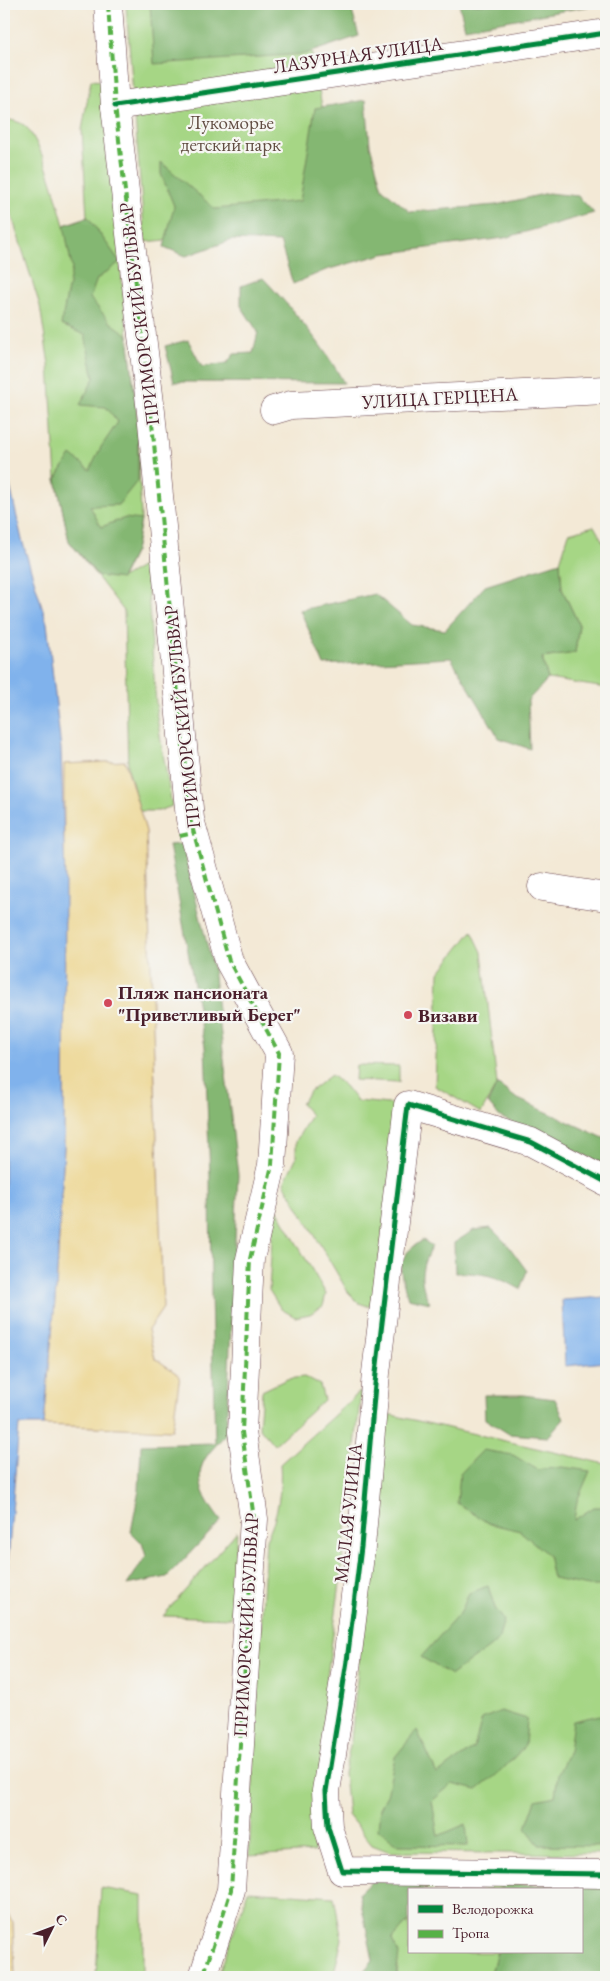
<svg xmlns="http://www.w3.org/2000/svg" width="610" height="1981" viewBox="0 0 610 1981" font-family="'EB Garamond',serif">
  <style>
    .green { fill: #a6d685; stroke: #787a58 }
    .forest { fill: #84b772; stroke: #676b4e }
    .sand { fill: #eeda9e; stroke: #9c7c64 }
    .water { fill: #80b2ec; stroke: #65688c }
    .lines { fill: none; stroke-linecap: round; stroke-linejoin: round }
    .minor-casing { stroke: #633d45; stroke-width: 29 }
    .minor { stroke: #fff; stroke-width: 28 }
    .quiet { stroke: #57b146; stroke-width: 4; stroke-dasharray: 8 4; stroke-linecap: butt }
    .cycleway-casing { stroke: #f6f6f2; stroke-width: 8 }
    .cycleway { stroke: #00873e; stroke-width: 5 }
    .poi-dot { fill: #d1495b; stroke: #f6f6f2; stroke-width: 2 }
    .labels { text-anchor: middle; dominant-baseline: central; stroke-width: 4.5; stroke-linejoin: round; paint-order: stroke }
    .street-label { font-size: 19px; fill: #4a1f2b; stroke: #f6f6f2 }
    .park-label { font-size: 19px; fill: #614d42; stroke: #f6f6f2 }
    .poi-label { font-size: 19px; font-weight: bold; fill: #4a1f2b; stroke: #f6f6f2; text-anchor: start }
  </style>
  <rect width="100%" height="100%" fill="#f6f6f2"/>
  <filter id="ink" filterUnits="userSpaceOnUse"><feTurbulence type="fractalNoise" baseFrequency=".02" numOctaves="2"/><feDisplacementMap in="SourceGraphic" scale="10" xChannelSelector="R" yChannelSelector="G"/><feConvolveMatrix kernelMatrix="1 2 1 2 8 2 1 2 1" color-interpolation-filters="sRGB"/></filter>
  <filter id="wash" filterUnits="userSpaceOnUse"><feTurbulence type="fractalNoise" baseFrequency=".0096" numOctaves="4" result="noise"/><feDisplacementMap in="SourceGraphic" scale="20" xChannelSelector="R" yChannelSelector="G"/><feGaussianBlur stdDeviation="1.12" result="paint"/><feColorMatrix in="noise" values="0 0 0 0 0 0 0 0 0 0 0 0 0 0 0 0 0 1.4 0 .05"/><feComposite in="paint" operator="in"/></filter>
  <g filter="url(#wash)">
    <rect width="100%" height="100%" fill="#f3e9d6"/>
    <!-- green -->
    <g class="green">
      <path d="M157,4H302L345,223L145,242L126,6Z"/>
      <path d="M91,80L113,82L120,263L138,425L141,520L135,551L122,578L146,564L157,718L172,806L159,811H140L128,768L124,611L69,541L56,479L49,365L40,306L4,191V119C12,120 23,122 28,129C45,152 56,197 64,225L87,217L82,130Z"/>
      <path d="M594,526L606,547V688L548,679L542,658L575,653L579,625L562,589L560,562L569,533Z"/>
      <path d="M472,931L482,952L497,1084L481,1113L435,1086L439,973Z"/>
      <path d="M356,1065L399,1066V1082L355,1080Z"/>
      <path d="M331,1075L345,1086L357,1101L400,1105L373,1308L359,1303L348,1292L284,1183L296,1158V1141L311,1115L301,1104L309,1092Z"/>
      <path d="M274,1204L326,1294L323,1306L310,1314L295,1317L281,1309L269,1290Z"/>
      <path d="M304,1377L320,1385L324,1400L274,1445L259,1427L262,1391L287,1379Z"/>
      <path d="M361,1391L340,1583L327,1677L314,1852L249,1856L266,1539C278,1517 282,1489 280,1464Z"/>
      <path d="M383,1413L606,1464V1854L390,1852L372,1845L348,1815L344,1773L351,1741Z"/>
      <path d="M237,1531L231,1618L163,1616Z"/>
      <path d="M498,1885L502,1890H422V1887Z"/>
      <path d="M101,1888L143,1895V1977H96Z"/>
      <path d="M248,1891L334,1897L342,1939L333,1977H218Z"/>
      <path d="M409,1921V1952H497L490,1977H396L398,1967L392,1940Z"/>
    </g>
    <!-- forest -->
    <g class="forest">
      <path d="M150,4H350L359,36L305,54L154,64Z"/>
      <path d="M459,4H602L465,28Z"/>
      <path d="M366,100L370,145L382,188L410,212L496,205L548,193L578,196L594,213L504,238L383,254L326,270L293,284L280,242L232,240L186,256L164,247L174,206L161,174V162L215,209L300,201L315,108Z"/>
      <path d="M88,217L120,262L97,279L90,298L110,322L128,335L138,425V480L118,505L90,506L101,527L125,518L141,520L135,551L121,579L98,576L69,541L56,479L71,455L90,470L101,447L118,422L106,407L80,405L94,378L85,335L61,325L72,268L64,225Z"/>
      <path d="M263,278C293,310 323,344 344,383L174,382L165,346L188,340L202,367L227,363L234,354L253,353L258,332L241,306V286Z"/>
      <path d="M560,562L562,589L579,625L575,653L542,658L548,679L528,700L530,749L499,738L451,658L324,665L300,610L375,594L412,625L445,630L485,586Z"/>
      <path d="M182,844L213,968L238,1175L226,1433C220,1442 209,1451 204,1461C193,1482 208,1504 221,1521L167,1577L127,1585L146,1556L142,1543L131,1532L139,1490L141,1445L215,1443L211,1295L210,1177L205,1047L169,845Z"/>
      <path d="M497,1084L516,1098L606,1139V1165L500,1117L488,1103Z"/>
      <path d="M491,1228L508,1245L527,1271L520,1289C497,1276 482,1272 455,1273L454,1243L474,1230Z"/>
      <path d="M423,1240L432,1246C420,1268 418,1281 430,1303L408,1298C399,1269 394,1258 423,1240Z"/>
      <path d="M484,1395H523L555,1399L564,1419L548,1437L509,1434L485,1419Z"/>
      <path d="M483,1450L513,1455L538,1470L562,1467L590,1471L577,1501L574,1520L594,1507H606V1586H589L553,1579L548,1555L520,1531L488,1523L457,1503L460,1474Z"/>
      <path d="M488,1586L495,1608L504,1620L498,1641L451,1675L421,1657L461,1612L469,1593Z"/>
      <path d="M501,1711L527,1719L525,1746L500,1772L477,1790L452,1784L432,1801L438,1836L466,1824L468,1846L399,1845L378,1829L380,1808L387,1795L395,1757L417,1730L437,1774L474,1748L482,1719Z"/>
      <path d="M600,1715C610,1734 606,1767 603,1788L606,1790V1846L539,1845L526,1828L536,1800L555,1796L558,1774L569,1751L573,1721Z"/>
      <path d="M374,1879H399L422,1887V1890H409V1921L392,1940L399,1954L396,1977H362L363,1972L373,1960L359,1893Z"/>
      <path d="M498,1885H606V1977H490L497,1952H581V1890H502Z"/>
    </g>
    <!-- sand -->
    <g class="sand">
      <path d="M125,761L146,831L163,1308L148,1330L155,1358L180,1376L172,1430L44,1425L56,1289L64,1148V764Z"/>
      <path d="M4,1910L13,1922L15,1977H4Z"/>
    </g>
    <!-- water -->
    <g class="water">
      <path d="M4,459L22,540L47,623L61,749L65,880L64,1148L56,1289L44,1425H19L4,1612Z"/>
      <path d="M606,1297V1362L565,1366L562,1300Z"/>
    </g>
  </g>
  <g filter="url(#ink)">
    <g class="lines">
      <defs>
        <g id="minor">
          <path d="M108,4L115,106L151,412L190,819L229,961L279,1053L272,1165L250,1259L242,1432L254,1519L231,1890L203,1977"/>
          <path d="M115,106L606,33"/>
          <path d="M274,410L291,405L606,390"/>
          <path d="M542,887L606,897"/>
          <path d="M606,1182L531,1142L408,1105L376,1373L361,1547L347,1661L326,1791L328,1827L342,1871L606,1874"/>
        </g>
      </defs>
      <!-- minor casing -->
      <use href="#minor" class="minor-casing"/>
      <!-- minor -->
      <use href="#minor" class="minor"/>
      <!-- quiet -->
      <g class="quiet">
        <path d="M108,4L115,106L151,412L190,819L229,961L279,1053L272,1165L250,1259L242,1432L254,1519L231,1890L203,1977"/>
        <path d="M180,836L194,833"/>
      </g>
      <defs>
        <g id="cycleway">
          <path d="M115,106L606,33"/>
          <path d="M606,1182L531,1142L408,1105L376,1373L361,1547L347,1661L326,1791L328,1827L342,1871L606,1874"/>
        </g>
      </defs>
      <!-- cycleway casing -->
      <use href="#cycleway" class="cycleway-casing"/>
      <!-- cycleway -->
      <use href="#cycleway" class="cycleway"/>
    </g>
  </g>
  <!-- markers -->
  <g class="poi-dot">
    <circle cx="108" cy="1003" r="5"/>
    <circle cx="408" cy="1015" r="5"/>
  </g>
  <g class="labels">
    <!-- street labels -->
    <g class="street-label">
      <text transform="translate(358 55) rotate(-8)">ЛАЗУРНАЯ УЛИЦА</text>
      <text transform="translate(139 314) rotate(-97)">ПРИМОРСКИЙ БУЛЬВАР</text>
      <text transform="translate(440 398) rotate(-3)">УЛИЦА ГЕРЦЕНА</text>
      <text transform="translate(182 717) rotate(-96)">ПРИМОРСКИЙ БУЛЬВАР</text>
      <text transform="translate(348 1513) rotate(-84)">МАЛАЯ УЛИЦА</text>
      <text transform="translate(246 1625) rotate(-87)">ПРИМОРСКИЙ БУЛЬВАР</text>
    </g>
    <!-- park labels -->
    <g class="park-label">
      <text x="231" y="122">Лукоморье<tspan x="231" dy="22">детский парк</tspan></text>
    </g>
    <!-- poi labels -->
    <g class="poi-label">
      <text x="118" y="992">Пляж пансионата<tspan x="118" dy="22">"Приветливый Берег"</tspan></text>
      <text x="418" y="1015">Визави</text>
    </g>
  </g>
  <!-- margin -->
  <rect width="610" height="1981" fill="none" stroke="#f6f6f2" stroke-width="20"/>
  <!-- legend -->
  <rect x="408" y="1888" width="175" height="65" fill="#f6f6f2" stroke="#b1a0a2"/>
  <rect x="418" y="1905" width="25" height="8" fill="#00873e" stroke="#b1a0a2"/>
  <text x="452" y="1914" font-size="15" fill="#4a1f2b">Велодорожка</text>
  <rect x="418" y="1930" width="25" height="8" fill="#57b146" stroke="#b1a0a2"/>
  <text x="452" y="1938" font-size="15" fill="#4a1f2b">Тропа</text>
  <!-- north arrow -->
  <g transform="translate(52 1928) rotate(48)" stroke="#f6f6f2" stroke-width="4" paint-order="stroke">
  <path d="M0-4L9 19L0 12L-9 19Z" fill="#4a1f2b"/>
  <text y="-8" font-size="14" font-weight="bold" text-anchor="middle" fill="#4a1f2b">С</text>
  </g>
</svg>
